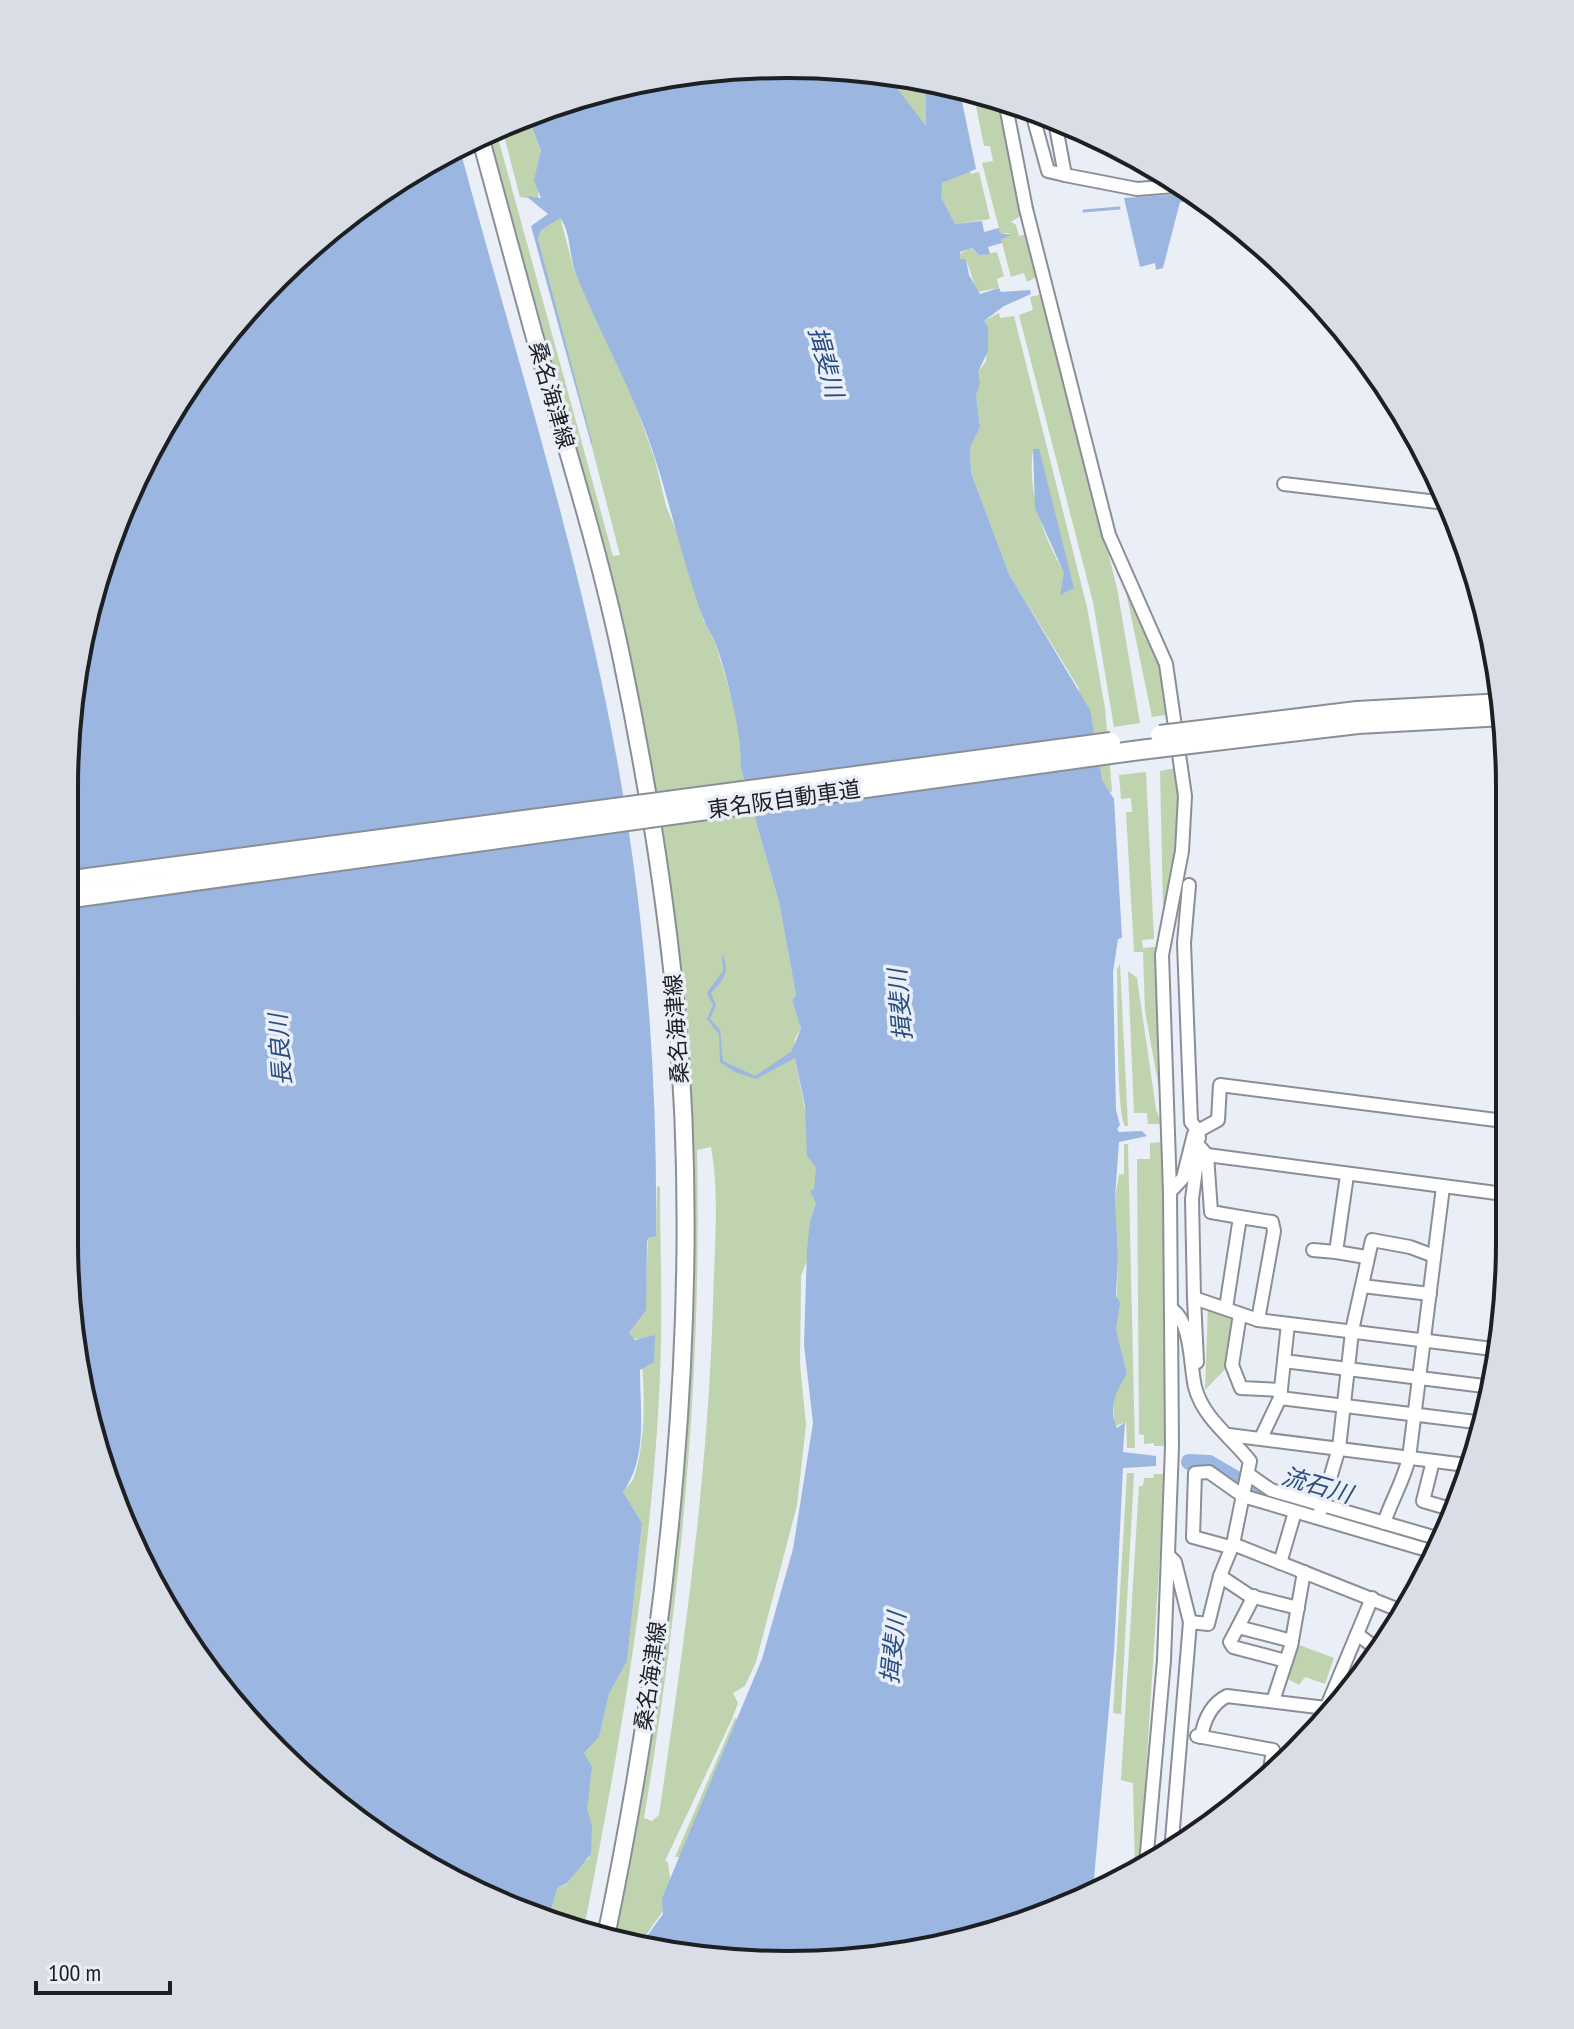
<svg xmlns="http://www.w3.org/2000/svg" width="1574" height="2029" viewBox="0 0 1574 2029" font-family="'PT Sans Narrow','Noto Sans JP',sans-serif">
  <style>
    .green { fill: #bed3ae; fill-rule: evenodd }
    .water { fill: #9ab6e1 }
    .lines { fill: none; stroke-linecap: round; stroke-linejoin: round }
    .stream { stroke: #9ab6e1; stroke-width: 3 }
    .river { stroke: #9ab6e1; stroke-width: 16 }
    .minor-casing { stroke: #8a8f97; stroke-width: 16 }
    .major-casing { stroke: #8a8f97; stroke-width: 20 }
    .minor { stroke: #fff; stroke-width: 12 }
    .major { stroke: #fff; stroke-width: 16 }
    .highway-bridge-casing { stroke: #8a8f97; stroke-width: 22; stroke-linecap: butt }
    .highway-bridge { stroke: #fff; stroke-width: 18 }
    .labels { text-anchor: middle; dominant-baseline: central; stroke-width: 7; stroke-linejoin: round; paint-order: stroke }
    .street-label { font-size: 22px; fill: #1d1f22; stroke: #e9eef7 }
    .water-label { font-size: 24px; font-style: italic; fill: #2a4d83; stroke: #e9eef7 }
    .rim { fill: none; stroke: #1d1f22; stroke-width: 4 }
  </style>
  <rect width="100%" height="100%" fill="#e9eef7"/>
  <!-- green -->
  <g class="green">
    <path d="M886,74L925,78L926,126H923Z"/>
    <path d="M973,91L999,99L1022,215L1011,222L1016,225L1019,236L1027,234L1038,276L1027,282L1024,273L1011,277L1001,239L1010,233H1000L999,228L982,163L993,161L990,146H984Z"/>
    <path d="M527,114L541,152L538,199L520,197L501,124Z"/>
    <path d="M495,127L613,556L620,555L538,239L541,230L560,217L574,270L631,392L655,460L666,506L683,547L704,622L715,642L733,703L743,754L740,765L779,902L796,995L792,1000L801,1029L795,1038L794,1053L816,1167V1203L810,1221L808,1258L801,1276L800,1364L806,1425L797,1505L756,1662L745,1686L733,1693L738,1703L732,1719L665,1861L668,1862L670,1879L662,1898L665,1908L646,1935L647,1945L610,1941L616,1908L622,1897L619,1893L677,1476L684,1056L606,557L488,131ZM711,1147C720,1196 714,1253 713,1304C708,1476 684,1645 659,1815L652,1821L644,1818C681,1596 702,1375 697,1150Z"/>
    <path d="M969,169L971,174L979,172L990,219L955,224L941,197V184Z"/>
    <path d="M971,248L979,255L997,252L1004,276L997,279L999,288L977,292L966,259H960L959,254Z"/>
    <path d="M1043,294L1117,588L1140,723L1114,727L1093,602L1019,315L1033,310L1030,297Z"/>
    <path d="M999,313L1000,318L1014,316L1087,607L1105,708L1112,792L1107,791L1102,781L1078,687L1009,574L971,473L970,448L980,427L976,395L978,372L986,361L988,329L984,321ZM1033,449L1074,587C1047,550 1026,495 1033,449Z"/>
    <path d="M1124,582L1164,674L1171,714L1152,717Z"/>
    <path d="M1179,767C1179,808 1183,871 1163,906L1160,771Z"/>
    <path d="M1146,772L1154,939L1142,940L1143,948L1155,947L1161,1100L1145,1011L1143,952H1134L1126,812H1132L1131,798L1121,799L1119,775Z"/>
    <path d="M1120,964L1128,1126H1125C1116,1114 1118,995 1117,969Z"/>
    <path d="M1128,971L1137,978L1156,1109L1162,1124H1148L1147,1113H1134Z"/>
    <path d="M1163,1142L1165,1446H1154V1443L1144,1444V1435L1139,1434L1137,1159H1150V1143Z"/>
    <path d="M1124,1144H1128L1135,1448H1127L1126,1422L1115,1426L1112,1394L1127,1374L1116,1329L1118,1256L1115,1197L1119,1175L1124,1174Z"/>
    <path d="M657,1186L660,1187C660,1238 662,1288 661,1339C657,1535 621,1741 583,1933L548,1919L558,1887L566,1885L574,1871L589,1858C594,1838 587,1827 587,1808C588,1786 594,1774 584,1753L599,1737L609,1694L627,1661L642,1523L623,1492C626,1487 633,1482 634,1477C647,1440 645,1377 639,1339L631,1338L629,1333L645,1310L648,1238L656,1235Z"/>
    <path d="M1208,1306L1235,1320L1228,1366L1205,1390Z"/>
    <path d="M1127,1473H1134L1121,1714L1113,1713Z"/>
    <path d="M1154,1474H1165L1140,1867L1135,1870L1133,1783L1121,1780L1139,1486H1143L1144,1478H1153Z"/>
    <path d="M1299,1645L1334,1658L1325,1684L1305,1677L1299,1685L1286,1678Z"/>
    <path d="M735,1718L737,1719L680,1857H675Z"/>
  </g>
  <!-- water -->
  <g class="water">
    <path d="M787,64L886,74L926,126L925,78L959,87L976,169L942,183L941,197L955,224L982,221L984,232L999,228L1000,233L1011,235L1001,239L1002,243L988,247L990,254L979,255L972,248L960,252V259H966L969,275L980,294L999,288L1001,292L1030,290L1031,294L1004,306L984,321L988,327V351L978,372L980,383L976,395L980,427L970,448L971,473L1009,574L1090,710L1102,780L1114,799L1122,938L1118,939L1113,972L1116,1110L1120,1125L1117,1129L1119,1132L1142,1131L1147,1136L1119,1142L1115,1197L1118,1256L1116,1296L1120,1302L1116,1329L1127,1374C1115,1392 1108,1408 1117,1428L1125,1422L1123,1452L1156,1456V1466L1123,1468L1114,1652L1093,1890L1019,1927L834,1963L647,1945L645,1939L663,1914L662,1898L762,1659L793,1549L813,1423L804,1345L807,1250L810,1221L816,1203L810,1191L814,1189L816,1167L807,1156L805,1106L795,1058L756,1079L735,1072L720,1062L719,1034L707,1019L713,1005L707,993L723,971L722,954C731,971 723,981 711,993L716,1005L710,1019L720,1030L723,1061L755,1076L791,1052L801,1029L792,1000L796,995L779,902L740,765C745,744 724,664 715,642C712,634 706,628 704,620C684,567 672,511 655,458C635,394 601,336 576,274C569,257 571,231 560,218L541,230L538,239L593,446L591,443L531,226L548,214L526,196L541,198L534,180L541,151L527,114L646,78Z"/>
    <path d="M459,146C507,325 563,502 602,684C641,865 658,1050 656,1236L648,1238L647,1243L646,1310L629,1333L635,1340L655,1335L654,1362L640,1370C640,1412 648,1457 623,1492L642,1523L627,1661L609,1694L599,1737L584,1753L592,1767L587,1809L592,1826L591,1854L566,1884L558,1887L548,1919L426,1868L276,1754L161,1604L89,1430L64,1242L66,740L102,555L213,347L386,186Z"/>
    <path d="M1198,193L1207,201L1180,202L1163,268L1156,270L1155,263L1140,267L1124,198Z"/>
    <path d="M1033,449H1039L1074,588L1060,595L1064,573L1035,508Z"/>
  </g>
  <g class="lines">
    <!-- stream -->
    <path class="stream" d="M1084,211L1119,208"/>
    <!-- river -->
    <g class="river">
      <path d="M1189,1462L1209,1463L1260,1493L1286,1499"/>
      <path d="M1408,1536L1437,1545"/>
    </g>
    <defs>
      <g id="minor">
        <path d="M1005,101L1026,209L1109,535L1166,664L1185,796L1182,851L1162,955L1170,1192L1172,1447L1164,1660L1146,1864"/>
        <path d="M1031,109L1048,171L1065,175"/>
        <path d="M1056,127L1065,175L1137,189L1188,185"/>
        <path d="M1284,484L1446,503"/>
        <path d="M1189,885L1184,943L1191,1122L1198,1131L1218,1120L1220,1085L1504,1121"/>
        <path d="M1207,1155L1504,1194"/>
        <path d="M1347,1175L1336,1252L1366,1257"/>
        <path d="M1170,1192L1183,1178L1194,1134L1198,1131L1199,1138"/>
        <path d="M1240,1217L1272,1222L1274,1231L1258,1320"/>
        <path d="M1313,1250L1336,1252"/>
        <path d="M1362,1286L1430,1294"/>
        <path d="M1194,1298L1192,1199L1199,1146L1207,1155L1211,1212L1240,1217L1226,1308"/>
        <path d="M1173,1310C1192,1324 1190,1366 1195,1387C1203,1418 1231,1437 1250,1461L1233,1544L1404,1612"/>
        <path d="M1240,1314L1232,1365L1241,1388L1281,1390"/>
        <path d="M1353,1326L1372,1240L1410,1247L1434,1256"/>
        <path d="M1284,1361L1492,1387"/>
        <path d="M1197,1362L1194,1298L1258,1320L1501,1350"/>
        <path d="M1280,1398L1484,1423"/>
        <path d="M1229,1435L1474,1466"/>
        <path d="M1261,1438L1280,1398L1288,1324"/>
        <path d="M1433,1461L1423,1501L1454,1510"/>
        <path d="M1248,1474L1271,1490L1440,1539"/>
        <path d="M1320,1512L1339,1448L1352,1332"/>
        <path d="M1384,1523C1392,1499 1403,1482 1409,1458L1443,1187"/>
        <path d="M1230,1547L1193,1537L1195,1473L1209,1472L1243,1496L1434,1552"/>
        <path d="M1170,1557L1175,1562L1190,1622"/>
        <path d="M1280,1563L1295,1512"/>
        <path d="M1220,1576L1250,1596L1298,1608"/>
        <path d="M1238,1627L1254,1596"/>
        <path d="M1357,1634L1381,1652"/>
        <path d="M1286,1661L1233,1647L1230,1642L1238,1627L1292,1641"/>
        <path d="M1273,1701L1291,1646L1304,1572"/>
        <path d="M1317,1730L1372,1598"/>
        <path d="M1197,1736L1273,1750L1269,1777"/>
        <path d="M1201,1737C1204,1720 1211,1704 1227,1696L1326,1708"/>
        <path d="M1171,1852L1190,1622L1208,1624L1220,1576L1233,1544"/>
      </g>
      <path id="major" d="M480,136C498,201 515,266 533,331C564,440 599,549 622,660C645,771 664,885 675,997C705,1304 668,1640 605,1941"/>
    </defs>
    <!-- minor casing -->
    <use href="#minor" class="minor-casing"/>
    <!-- major casing -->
    <use href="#major" class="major-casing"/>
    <!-- minor -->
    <use href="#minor" class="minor"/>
    <!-- major -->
    <use href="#major" class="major"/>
    <defs>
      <g id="highway-bridge">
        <path d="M1160,735L1357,711L1504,703"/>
        <path d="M65,881L1111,742"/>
        <path d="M65,899L1140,750L1358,724L1504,716"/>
      </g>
    </defs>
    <!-- highway-bridge casing -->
    <use href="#highway-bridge" class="highway-bridge-casing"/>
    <!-- highway-bridge -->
    <use href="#highway-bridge" class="highway-bridge"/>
  </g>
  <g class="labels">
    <!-- street labels -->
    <g class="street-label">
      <text transform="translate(552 395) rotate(74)">桑名海津線</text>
      <text transform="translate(784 799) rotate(-8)">東名阪自動車道</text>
      <text transform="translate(676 1029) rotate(-94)">桑名海津線</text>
      <text transform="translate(650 1676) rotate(-82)">桑名海津線</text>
    </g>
    <!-- water labels -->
    <g class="water-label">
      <text transform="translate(826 362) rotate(75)">揖斐川</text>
      <text transform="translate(900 1005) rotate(-95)">揖斐川</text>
      <text transform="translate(280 1050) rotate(-94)">長良川</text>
      <text transform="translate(1317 1485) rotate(16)">流石川</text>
      <text transform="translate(893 1648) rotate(-84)">揖斐川</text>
    </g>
  </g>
  <!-- crop -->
  <path d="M0 0H1574V2029H0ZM787 78H787A709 709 0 0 1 1496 787V1242A709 709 0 0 1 787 1951H787A709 709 0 0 1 78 1242V787A709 709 0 0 1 787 78Z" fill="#d9dde6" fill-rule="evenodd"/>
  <path class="rim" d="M787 78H787A709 709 0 0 1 1496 787V1242A709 709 0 0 1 787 1951H787A709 709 0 0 1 78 1242V787A709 709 0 0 1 787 78Z"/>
  <!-- scale -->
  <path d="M36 1981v12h134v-12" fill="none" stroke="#1d1f22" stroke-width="4"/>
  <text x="48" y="1981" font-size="24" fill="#1d1f22" stroke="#e9eef7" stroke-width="6" paint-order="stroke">100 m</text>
</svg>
